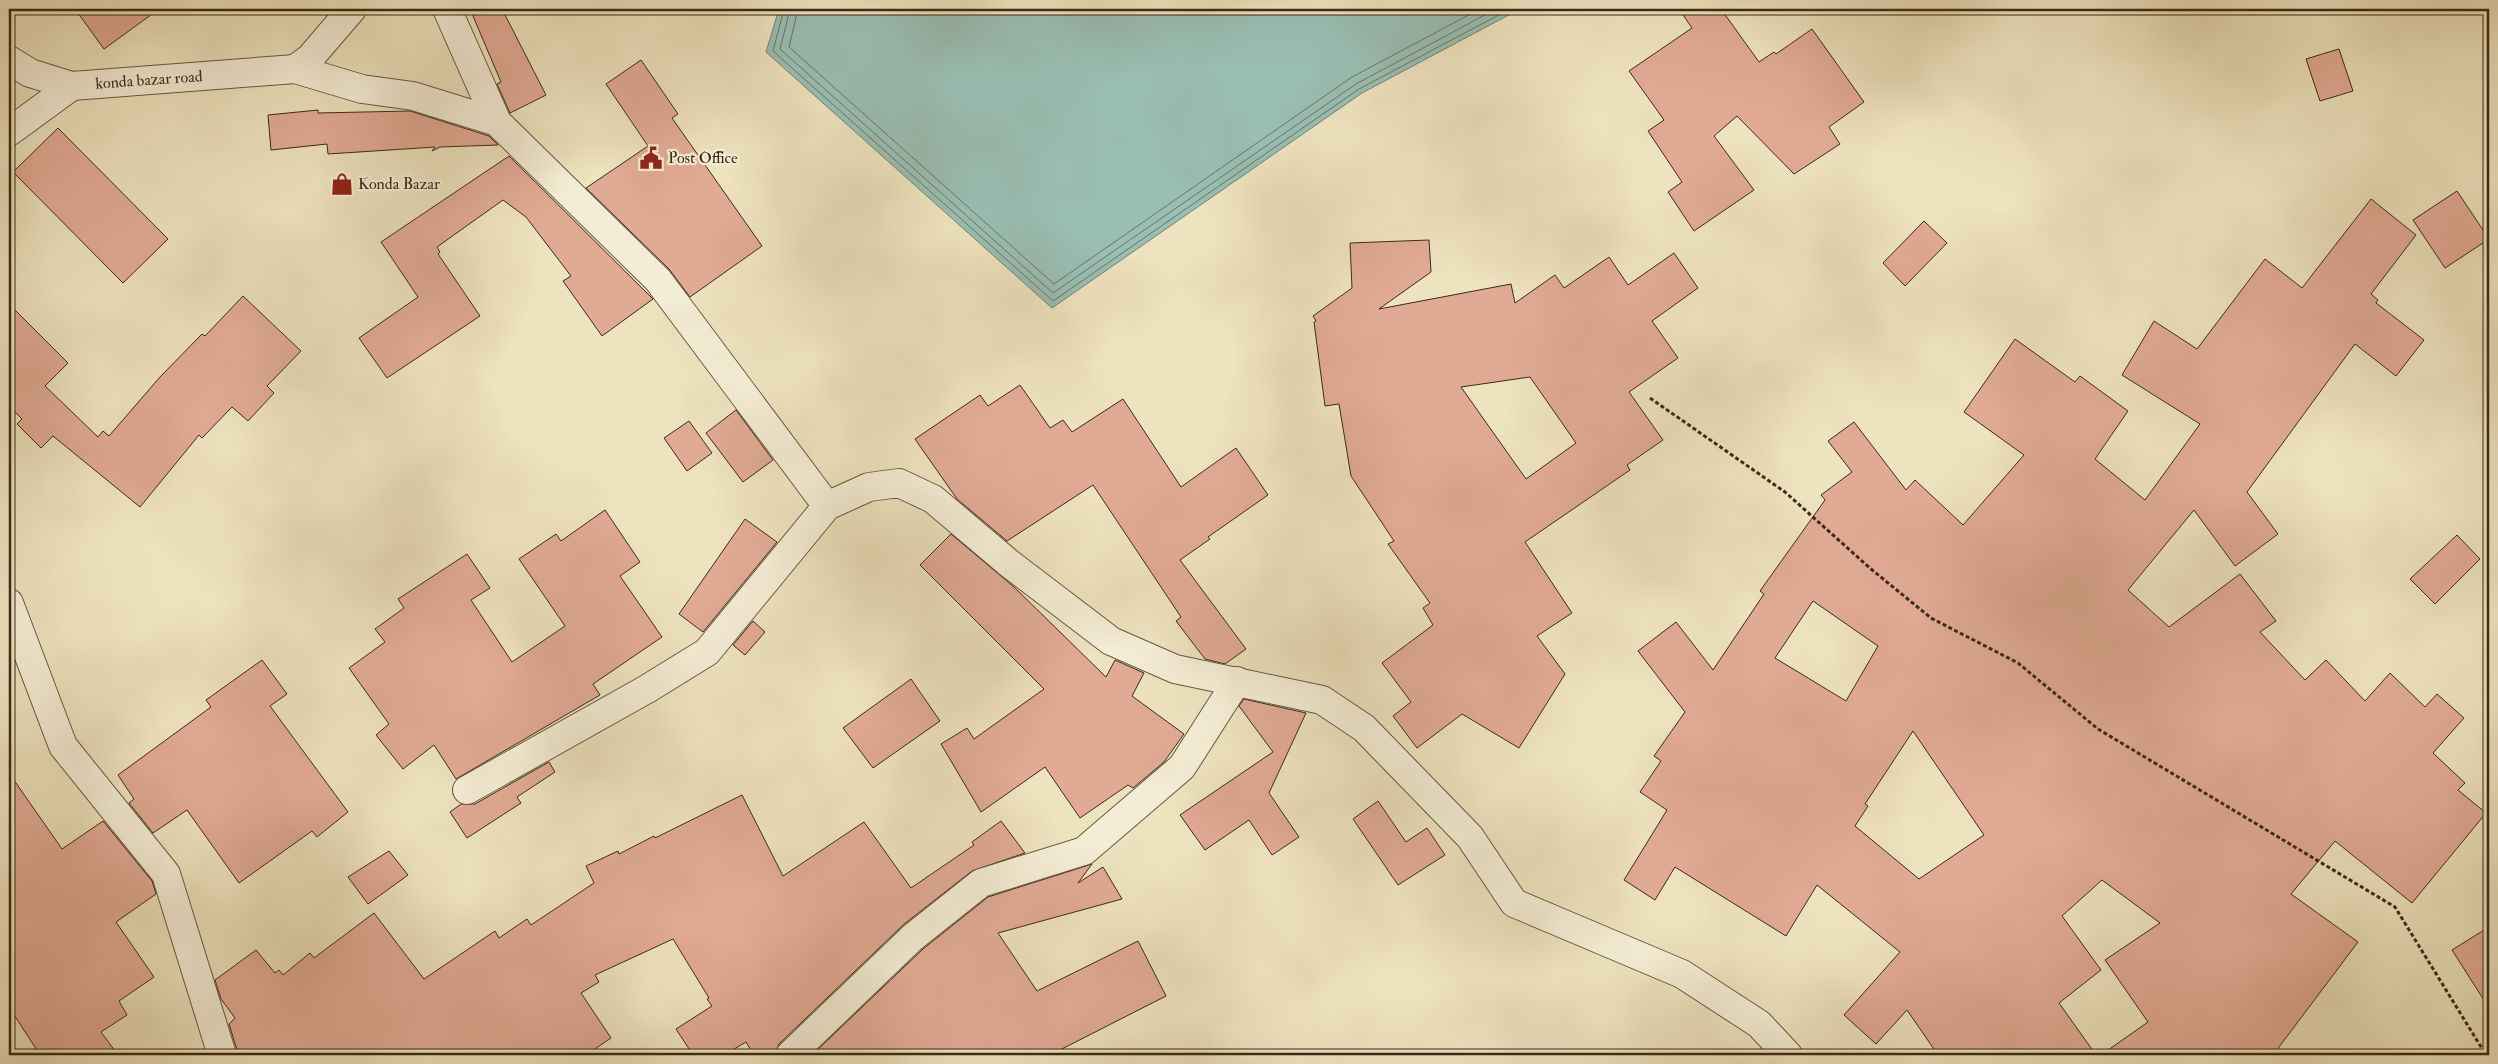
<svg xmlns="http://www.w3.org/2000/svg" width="2498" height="1064" viewBox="0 0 2498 1064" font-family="'IM FELL Double Pica',serif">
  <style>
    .water { fill: #99beb3; stroke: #748374 }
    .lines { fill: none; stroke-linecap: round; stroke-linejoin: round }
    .shore { stroke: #6a7464; stroke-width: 1 }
    .building { fill: #e1aa95; stroke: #3c2a16; fill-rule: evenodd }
    .minor-casing { stroke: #685840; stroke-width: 30 }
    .path { stroke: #3c2a16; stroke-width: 3; stroke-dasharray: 4 2.5; stroke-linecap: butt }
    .minor { stroke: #f4edd5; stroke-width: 28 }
    .labels { text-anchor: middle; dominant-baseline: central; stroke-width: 4.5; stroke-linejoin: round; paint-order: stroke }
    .street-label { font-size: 16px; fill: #3c2a16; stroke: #f4edd5 }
    .poi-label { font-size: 16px; fill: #3c2a16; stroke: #f4edd5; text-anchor: start }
  </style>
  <rect width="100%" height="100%" fill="#eee3bf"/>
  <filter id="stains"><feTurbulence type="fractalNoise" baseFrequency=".004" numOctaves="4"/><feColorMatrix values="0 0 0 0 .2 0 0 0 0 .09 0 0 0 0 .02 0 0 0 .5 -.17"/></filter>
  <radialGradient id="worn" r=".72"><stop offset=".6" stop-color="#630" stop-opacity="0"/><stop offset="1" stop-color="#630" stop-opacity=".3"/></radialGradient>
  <!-- water -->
  <path class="water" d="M779,9H1520L1362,93L1052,308L766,52Z"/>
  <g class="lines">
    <!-- shore -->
    <g class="shore">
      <path d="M784,9L773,51L1053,301L1359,89L1510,9"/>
      <path d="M790,9L780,49L1053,293L1356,84L1496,9"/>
      <path d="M798,9L789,47L1054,284L1352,77L1480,9"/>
    </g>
  </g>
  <!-- building -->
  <g class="building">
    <path d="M75,9H159L104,49Z"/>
    <path d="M470,9H502L546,95L510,113L497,84L501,82Z"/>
    <path d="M1679,9H1721L1759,62L1774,52L1776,54L1812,29L1864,102L1829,127L1840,144L1794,174L1737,116L1714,136L1754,190L1694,231L1668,192L1682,182L1648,131L1664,120L1629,71L1692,28Z"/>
    <path d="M2339,49L2353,91L2320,101L2306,59Z"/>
    <path d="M641,60L678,114L672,118L762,246L690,297L669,269L586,188L648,146L606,84Z"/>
    <path d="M318,110V113L410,111L489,136L498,145L440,147L432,151L435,147L328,154L327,144L271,150L268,115Z"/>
    <path d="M58,128L168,239L123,283L13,172Z"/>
    <path d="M509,156L653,299L602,336L563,281L571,276L526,217L503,200L437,247L440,252L438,254L480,316L387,378L359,338L418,297L381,242Z"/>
    <path d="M2457,191L2489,239L2445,268L2413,220Z"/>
    <path d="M2371,199L2416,235L2371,294L2378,300L2376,303L2424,340L2396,376L2355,344L2247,492L2278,534L2235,566L2194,510L2128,590L2169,627L2240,574L2276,621L2260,632L2305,680L2326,660L2365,701L2390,673L2425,707L2437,694L2464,718L2433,753L2465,783L2458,790L2486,813L2412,903L2335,841L2291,894L2358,942L2273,1055H2101L2148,1022L2105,960L2160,923L2102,880L2062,916L2101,970L2059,1003L2096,1055H1938L1907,1010L1876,1044L1844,1015L1900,952L1817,885L1786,936L1675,867L1655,900L1624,880L1667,810L1640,792L1661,761L1654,756L1685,712L1638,651L1676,622L1713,670L1764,594L1760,591L1825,500L1821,495L1852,472L1828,441L1854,422L1906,490L1915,480L1963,525L2024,455L1964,412L2015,339L2075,382L2080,376L2128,411L2095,459L2145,500L2200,424L2122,375L2154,321L2197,349L2265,259L2302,288ZM1813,601L1878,646L1846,701L1775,658ZM1913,731L1984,835L1919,879L1855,826L1868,806L1865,804Z"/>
    <path d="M1924,221L1947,243L1905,286L1883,263Z"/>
    <path d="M1429,240L1431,272L1379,309L1511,284L1515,303L1555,275L1564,288L1609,257L1628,285L1674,253L1698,288L1652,321L1678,358L1629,392L1663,440L1627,465L1630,470L1525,542L1572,613L1537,636L1565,674L1519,748L1462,714L1417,748L1393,716L1411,702L1382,663L1433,625L1423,608L1430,603L1388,544L1394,541L1351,476L1339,404L1325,406L1314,322L1316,321L1313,316L1352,288L1350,243ZM1530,377L1576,443L1526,479L1461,387Z"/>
    <path d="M243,296L301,351L267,386L274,393L248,421L232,407L202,438L199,435L140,507L53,436L41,448L17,424L22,419L9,406V304L68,363L45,386L98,437L103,431L109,436L160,377L202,334L205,336Z"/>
    <path d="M1020,385L1050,428L1063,420L1072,432L1123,399L1181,487L1236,448L1268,495L1208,537L1210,539L1180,560L1246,649L1225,664L1205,659L1176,621L1181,617L1093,485L1007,541L957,499L915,439L980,395L988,406Z"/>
    <path d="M736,410L773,460L743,482L706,433Z"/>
    <path d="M689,421L712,453L687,471L664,438Z"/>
    <path d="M605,510L640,562L620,576L662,637L593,684L600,695L456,779L434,745L403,769L376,735L389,724L349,668L385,642L375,629L404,608L398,599L467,554L490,588L471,600L512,662L565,626L519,559L556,534L561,541Z"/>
    <path d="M745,519L777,542L703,632L679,614Z"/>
    <path d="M951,534L1014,587L1106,677L1115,660L1144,673L1132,696L1184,734L1164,762L1133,788L1128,785L1080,818L1045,767L981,812L941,744L967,728L974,739L1044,689L920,565Z"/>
    <path d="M2457,535L2480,559L2435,604L2410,579Z"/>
    <path d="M753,621L765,632L745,655L733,645Z"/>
    <path d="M262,660L287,694L270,706L348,812L317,837L312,831L239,883L187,810L153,833L129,803L134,799L118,775L211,707L206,700Z"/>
    <path d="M911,679L940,721L873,768L843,728Z"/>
    <path d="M1244,699L1306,713L1269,793L1299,837L1272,855L1249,820L1205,850L1180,815L1273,752L1239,706Z"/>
    <path d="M549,762L555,772L517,797L521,803L467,838L450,812L461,804H475Z"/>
    <path d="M9,773L62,849L103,821L152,881L156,894L116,922L154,977L119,1001L127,1015L101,1032L118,1055H40L9,1007Z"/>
    <path d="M742,795L783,876L864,822L911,888L974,845L972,842L1001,821L1025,853L972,871L903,925L779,1044L775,1055H754L746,1042L724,1055H693L676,1029L712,1006L707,999L709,998L673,939L595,975L599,982L581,993L611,1038L586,1055H243L236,1047L229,1024L235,1018L221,999L215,980L256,950L275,973L279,970L283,975L310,953L314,958L374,913L424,979L495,931L499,938L527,919L531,925L594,883L586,866L618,851L619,854L654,836L655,838Z"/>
    <path d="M1378,801L1406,842L1427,828L1445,855L1398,885L1353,819Z"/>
    <path d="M389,851L408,875L368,904L348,877Z"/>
    <path d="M1092,864L1078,883L1103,867L1122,899L998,933L1037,991L1138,941L1166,996L1050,1055H812L923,949L988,897Z"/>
    <path d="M2489,927V1008L2452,950Z"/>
  </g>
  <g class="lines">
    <defs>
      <g id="minor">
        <path d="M447,9L497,122L658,280L827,506"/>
        <path d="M9,60L30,73L72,86L295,69L362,89L413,96L497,122"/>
        <path d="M295,69L310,58L352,9"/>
        <path d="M9,132L72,86"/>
        <path d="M9,603L63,746L166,874L222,1055"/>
        <path d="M467,790L647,689L707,652L827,506L869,487L899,483L933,499L1010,564L1111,641L1175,669L1322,700L1364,728L1470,837L1514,903L1682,974L1759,1024L1788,1055"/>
        <path d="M790,1055L913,937L981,883L1084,851L1182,767L1237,681"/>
      </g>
    </defs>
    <!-- minor casing -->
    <use href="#minor" class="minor-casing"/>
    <!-- path -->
    <path class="path" d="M1650,398L1785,492L1871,569L1931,618L2018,663L2098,729L2395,907L2486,1055"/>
    <!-- minor -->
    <use href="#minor" class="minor"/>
  </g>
  <!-- icons -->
  <defs>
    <symbol id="civic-bare" viewBox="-9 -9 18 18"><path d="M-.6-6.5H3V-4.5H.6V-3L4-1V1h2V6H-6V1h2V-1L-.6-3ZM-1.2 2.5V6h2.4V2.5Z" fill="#8f2418" stroke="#f4edd5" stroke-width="2.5" paint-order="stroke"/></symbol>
    <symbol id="shop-bare" viewBox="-9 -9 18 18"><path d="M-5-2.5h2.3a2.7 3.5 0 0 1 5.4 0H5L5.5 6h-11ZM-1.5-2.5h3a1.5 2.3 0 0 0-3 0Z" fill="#8f2418" stroke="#f4edd5" stroke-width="2.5" paint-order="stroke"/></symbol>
  </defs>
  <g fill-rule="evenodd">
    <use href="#civic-bare" x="635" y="142" width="32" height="32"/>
    <use href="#shop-bare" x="326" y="168" width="32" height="32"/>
  </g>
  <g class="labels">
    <!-- street labels -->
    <g class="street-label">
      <text transform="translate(149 80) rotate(-4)">konda bazar road</text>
    </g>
    <!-- poi labels -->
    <g class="poi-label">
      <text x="668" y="158">Post Office</text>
      <text x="358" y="184">Konda Bazar</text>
    </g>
  </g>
  <!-- margin -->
  <rect width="2498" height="1064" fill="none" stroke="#eee3bf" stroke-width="30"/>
  <rect x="10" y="10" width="2478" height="1044" fill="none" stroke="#3c2a16" stroke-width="2.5"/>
  <rect x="15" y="15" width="2468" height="1034" fill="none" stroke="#3c2a16"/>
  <rect width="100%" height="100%" filter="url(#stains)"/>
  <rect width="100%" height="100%" fill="url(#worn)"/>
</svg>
